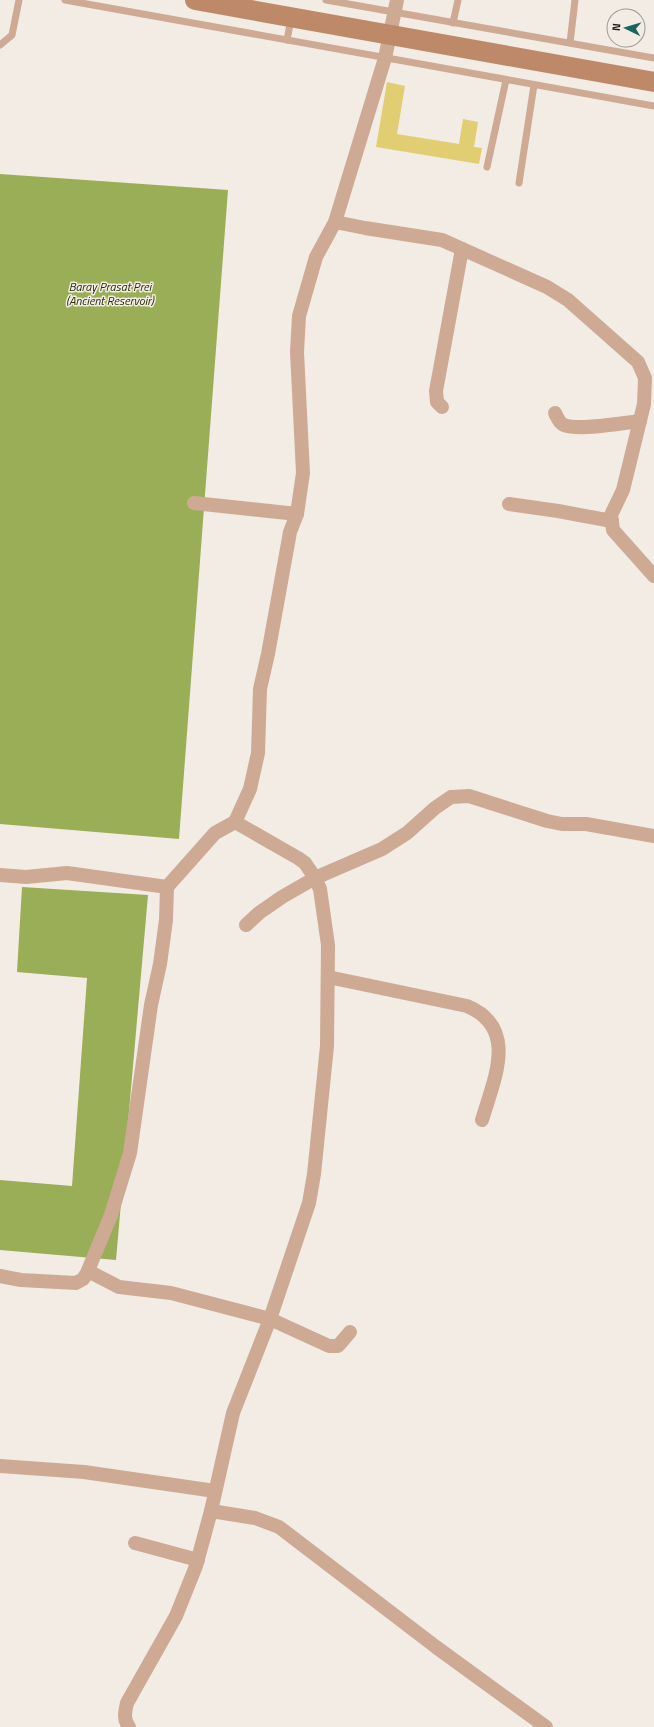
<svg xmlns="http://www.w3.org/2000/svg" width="654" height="1727" viewBox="0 0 654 1727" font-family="'Titillium Web',sans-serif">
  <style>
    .water { fill: #9aae58 }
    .building { fill: #e1cd72 }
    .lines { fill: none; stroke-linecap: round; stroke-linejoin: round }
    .service { stroke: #ceaa95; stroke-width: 7 }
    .minor { stroke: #ceaa95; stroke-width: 14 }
    .secondary { stroke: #bd8969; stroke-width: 20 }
    .labels { text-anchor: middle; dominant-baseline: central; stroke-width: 3; stroke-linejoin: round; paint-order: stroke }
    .water-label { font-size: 12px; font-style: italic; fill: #272e09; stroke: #f2ece4 }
  </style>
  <rect width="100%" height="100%" fill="#f2ece4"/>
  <!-- water -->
  <g class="water">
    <path d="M0,174L228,190L179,839L0,824Z"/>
    <path d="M22,887L148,895L116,1260L0,1250V1180L72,1186L87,978L17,972Z"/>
  </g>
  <!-- building -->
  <path class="building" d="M387,82L405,86L397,134L459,144L463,119L478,122L474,147L482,148L479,164L376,147Z"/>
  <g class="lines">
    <!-- service -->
    <g class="service">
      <path d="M65,0L654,106"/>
      <path d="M326,0L654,58"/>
      <path d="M453,23L458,0"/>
      <path d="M287,40L291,19"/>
      <path d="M570,43L575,0"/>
      <path d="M0,45L12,35L19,0"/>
      <path d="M487,167L506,80"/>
      <path d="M519,183L534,85"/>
    </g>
    <!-- minor -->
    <g class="minor">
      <path d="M335,222L365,228L442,240L547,287L568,300L638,362L645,378L644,404L623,490L611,515L613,530L654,576"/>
      <path d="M442,407L437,402L436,391L462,249"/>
      <path d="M555,413C557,417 559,423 564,425C580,431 622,423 640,421"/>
      <path d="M194,503L297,514"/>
      <path d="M509,504L558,511L612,521"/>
      <path d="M0,875L26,877L67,873L167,887"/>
      <path d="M246,925L259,913L282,897L315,878L382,849L407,833L435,808L451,797L469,796L547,821L562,824H586L654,836"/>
      <path d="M328,977L467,1006C519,1028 494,1079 482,1120"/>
      <path d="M88,1271L119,1287L171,1293L270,1319L329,1346H338L350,1332"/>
      <path d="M0,1276L21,1280L76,1283L83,1279L87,1273L111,1215L130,1153L151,1005L160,964L166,920L167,887L215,833L235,822"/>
      <path d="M0,1466L84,1472L215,1491"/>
      <path d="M211,1511L255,1518L279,1527L436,1647L546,1727"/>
      <path d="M135,1543L198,1560"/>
      <path d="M129,1727C123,1719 125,1712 127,1703L176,1616L196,1566L211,1511L233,1413L270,1319L309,1203L314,1174L327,1046L328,945L320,889L315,878L305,863L298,858L235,822L250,789L258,753L260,689L268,654L290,532L297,514L303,473L297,352L299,316L316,257L335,222L385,58L397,0"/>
    </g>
    <!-- secondary -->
    <path class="secondary" d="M195,0L654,82"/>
  </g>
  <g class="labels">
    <!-- water labels -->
    <g class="water-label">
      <text x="110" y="286">Baray Prasat Prei<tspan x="110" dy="14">(Ancient Reservoir)</tspan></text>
    </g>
  </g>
  <!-- north arrow -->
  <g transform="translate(626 28) rotate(275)"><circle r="19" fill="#f2ece4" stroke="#9e9a94"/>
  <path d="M0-3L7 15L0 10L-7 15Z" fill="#18655f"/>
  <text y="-6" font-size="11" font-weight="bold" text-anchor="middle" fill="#201e1b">N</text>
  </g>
</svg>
